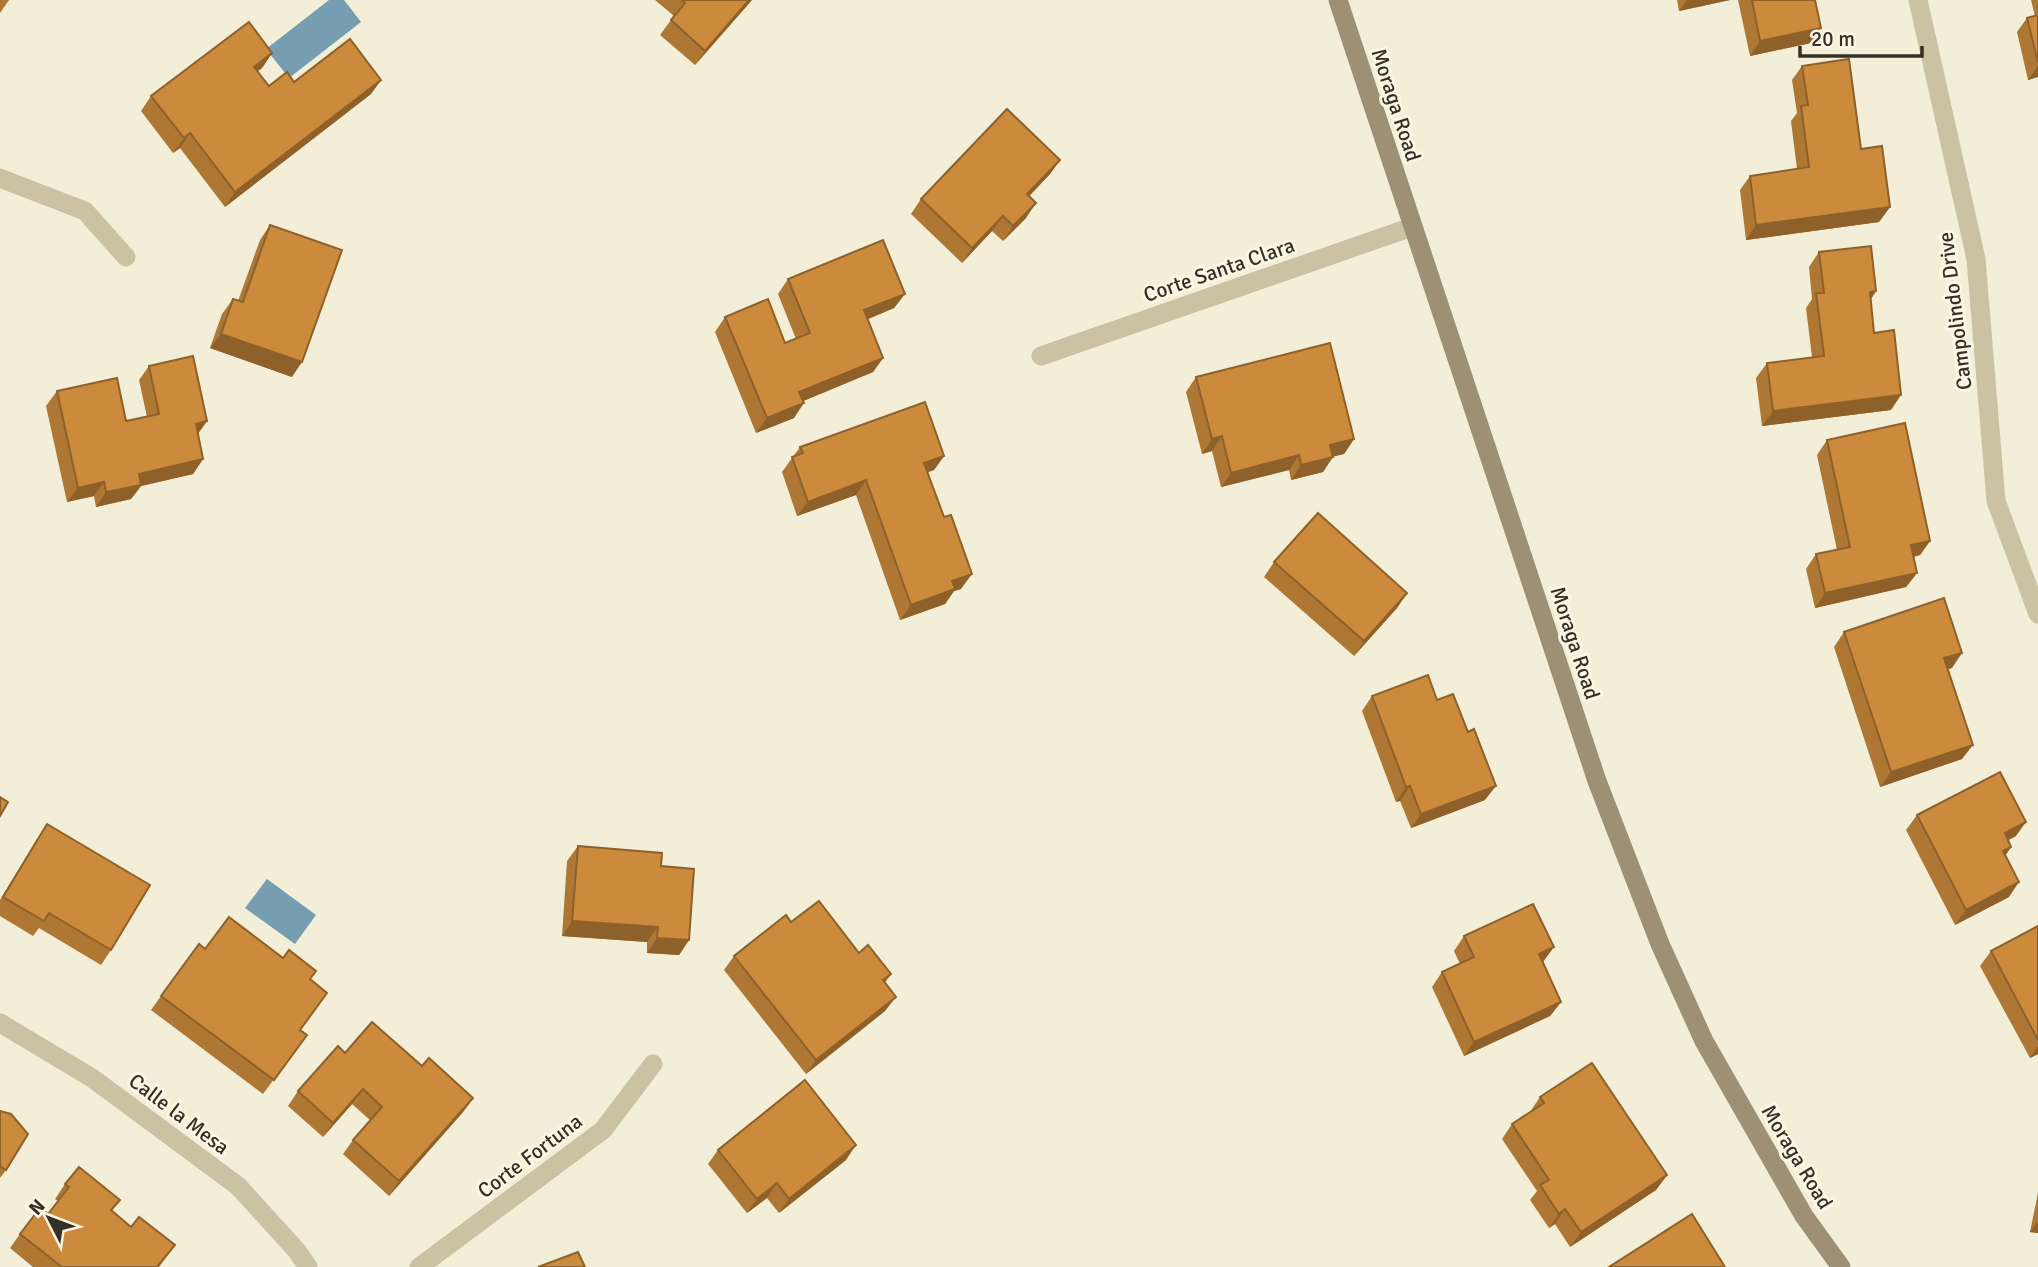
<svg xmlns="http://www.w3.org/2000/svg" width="2038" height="1267" viewBox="0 0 2038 1267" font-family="Signika,sans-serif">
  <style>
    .water { fill: #769db0 }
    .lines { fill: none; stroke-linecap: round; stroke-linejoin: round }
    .minor { stroke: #cbc1a3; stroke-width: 19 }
    .secondary { stroke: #9e9075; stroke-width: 19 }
    .wall { fill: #af7734 }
    .shaded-wall { fill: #8f612a }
    .building { fill: #cc8a3c; stroke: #8f612a; stroke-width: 2 }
    .labels { text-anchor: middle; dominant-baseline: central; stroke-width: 6; stroke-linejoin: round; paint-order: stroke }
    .street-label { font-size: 21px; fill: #352f26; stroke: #faf6e4 }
  </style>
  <rect width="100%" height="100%" fill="#f2eed8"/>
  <!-- water -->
  <g class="water">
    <path d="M329,0H344L361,22L289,78L266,49Z"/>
    <path d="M267,879L316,915L295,944L245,908Z"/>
  </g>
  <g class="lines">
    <!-- minor -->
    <g class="minor">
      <path d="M1918,0L1976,259L1996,501L2038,614"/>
      <path d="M0,178L85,211L126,257"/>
      <path d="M1041,356L1412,227"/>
      <path d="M0,1023L92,1078L238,1186L297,1251L308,1267"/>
      <path d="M419,1267L603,1130L653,1064"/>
    </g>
    <!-- secondary -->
    <path class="secondary" d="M1338,0L1597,781L1660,944L1704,1041L1804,1216L1841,1267"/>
  </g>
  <!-- wall -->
  <g class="wall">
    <path d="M0,0H9L0,13Z"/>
    <path d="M655,0H752L695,65L660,35L674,16Z"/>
    <path d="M1677,0H1730L1679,11Z"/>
    <path d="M1738,0H1815L1821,28L1811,43L1750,56Z"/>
    <path d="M2031,0H2038V77L2028,80L2017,32L2027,18L2035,16Z"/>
    <path d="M272,53L262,68L258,71L269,86L294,82L381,80L371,94L225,207L180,148L173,153L141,111L151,96Z"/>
    <path d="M1802,66L1861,149L1890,207L1879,222L1746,240L1740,190L1750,176L1797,169L1791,121L1797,113L1792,80Z"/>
    <path d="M1060,160L1050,174L1029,196L1026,218L1003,241L992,231L962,263L911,214L921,199Z"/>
    <path d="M270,225L292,377L210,348L222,314L233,299L238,301L260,240Z"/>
    <path d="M1819,252L1876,291L1871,299L1874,333L1891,410L1762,426L1756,378L1767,363L1812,357L1806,308L1812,299L1809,267Z"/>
    <path d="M788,279L905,294L894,308L868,319L883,358L873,372L803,401L794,418L756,433L715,332L725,317L785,343L796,339L778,294Z"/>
    <path d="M149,366L207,421L198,434L203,459L193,474L141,486L131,499L96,507L94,496L67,502L46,406L57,391L126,421L147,417L139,380Z"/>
    <path d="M1196,377L1354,439L1344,454L1333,456L1323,472L1291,480L1289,470L1221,487L1212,451L1202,454L1186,392Z"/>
    <path d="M1827,440L1930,541L1920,555L1913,557L1917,573L1906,587L1815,608L1806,569L1816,554L1837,550L1817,455Z"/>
    <path d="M800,447L944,456L934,470L928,472L961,589L954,591L945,604L900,620L856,495L797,516L782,472Z"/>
    <path d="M1274,562L1407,593L1397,608L1354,656L1264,577Z"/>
    <path d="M1844,632L1952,668L1948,669L1962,759L1880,787L1834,647Z"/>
    <path d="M1372,696L1437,700L1485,800L1411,828L1400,801L1396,802L1362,711Z"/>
    <path d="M1917,815L2016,836L2008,840L2011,847L2005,856L2009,897L1955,925L1906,830Z"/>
    <path d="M47,824L111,950L101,965L39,928L33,936L0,916V900L37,839Z"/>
    <path d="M578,846L661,866L689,940L679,955L647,953V942L562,936L567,861Z"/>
    <path d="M791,922L859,953L891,974L885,983V1011L806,1074L724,970L734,956Z"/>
    <path d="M2038,926V1054L2030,1058L1980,966L1991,951Z"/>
    <path d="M1464,936L1543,962L1561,1002L1550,1016L1464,1056L1432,987L1442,972L1460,964L1454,951Z"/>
    <path d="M205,949L311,980L300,1030L307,1035L263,1094L151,1010L161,996Z"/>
    <path d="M345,1053L422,1066L473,1098L463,1112L389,1196L343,1154L353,1140L370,1120L352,1104L323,1137L288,1106L298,1091Z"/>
    <path d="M1540,1097L1667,1175L1656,1190L1570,1247L1555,1224L1549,1228L1530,1200L1537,1191L1502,1139L1512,1124L1530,1112Z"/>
    <path d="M0,1111L6,1170L0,1178Z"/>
    <path d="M718,1150L846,1160L779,1213L767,1198L747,1213L708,1164Z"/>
    <path d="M65,1184L112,1211L131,1227L175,1245L159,1267H33L10,1248L20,1234L48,1214L58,1201L55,1199Z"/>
    <path d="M2038,1193V1233L2030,1232Z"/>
  </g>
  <!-- shaded-wall -->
  <g class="shaded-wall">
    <path d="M749,0H752L695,65L705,51Z"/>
    <path d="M1687,0H1730L1679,11Z"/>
    <path d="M1821,28L1811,43L1750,56L1760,41Z"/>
    <path d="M272,53L262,68L244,82L254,67Z"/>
    <path d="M2038,66V77L2028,80Z"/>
    <path d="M381,80L371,94L225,207L235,192Z"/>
    <path d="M190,133L180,148L173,153L184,138Z"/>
    <path d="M1060,160L1050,174L1017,209L1027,194Z"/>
    <path d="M1036,203L1026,218L1003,241L1013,226Z"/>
    <path d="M1890,207L1879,222L1746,240L1756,225Z"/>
    <path d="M1003,216L992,231L962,263L972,248Z"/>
    <path d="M1876,291L1866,306L1870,292Z"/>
    <path d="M905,294L894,308L854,325L864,310Z"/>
    <path d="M221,334L302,362L292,377L210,348Z"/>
    <path d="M883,358L873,372L789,407L799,392Z"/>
    <path d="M1901,395L1891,410L1762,426L1773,411Z"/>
    <path d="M804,403L794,418L756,433L767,418Z"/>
    <path d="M207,421L196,436V424Z"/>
    <path d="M1222,436L1212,451L1202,454L1212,439Z"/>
    <path d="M1354,439L1344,454L1320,460L1330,445Z"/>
    <path d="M1299,455L1289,470L1221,487L1231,473Z"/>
    <path d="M944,456L934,470L914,477L924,463Z"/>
    <path d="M1333,457L1323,472L1291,480L1301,465Z"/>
    <path d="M203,459L193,474L141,486L131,499L96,507L106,492L139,474Z"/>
    <path d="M866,480L856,495L797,516L808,502Z"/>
    <path d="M104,482L94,496L67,502L78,488Z"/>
    <path d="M1930,541L1920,555L1900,560L1911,545Z"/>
    <path d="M1917,573L1906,587L1815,608L1825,593Z"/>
    <path d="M972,574L961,589L954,591L945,604L900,620L911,605L952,581Z"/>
    <path d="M1407,593L1397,608L1354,656L1364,641Z"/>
    <path d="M1962,653L1952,668L1934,673L1944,658Z"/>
    <path d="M1973,745L1962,759L1880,787L1891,772Z"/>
    <path d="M1410,786L1400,801L1396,802L1406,787Z"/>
    <path d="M1496,786L1485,800L1411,828L1421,814Z"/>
    <path d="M2026,822L2016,836L1994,848L2005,833Z"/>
    <path d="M2011,847L2001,862L2003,851Z"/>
    <path d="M2019,882L2009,897L1955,925L1966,910Z"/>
    <path d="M572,921L658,927L647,942L562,936Z"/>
    <path d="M657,938L689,940L679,955L647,953Z"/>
    <path d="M1554,947L1543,962L1539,954Z"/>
    <path d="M896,997L885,1011L806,1074L816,1060Z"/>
    <path d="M1561,1002L1550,1016L1464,1056L1474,1042Z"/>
    <path d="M2038,1046V1054L2030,1058Z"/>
    <path d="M363,1089L352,1104L323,1137L333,1123Z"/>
    <path d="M473,1098L463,1112L389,1196L399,1181Z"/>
    <path d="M856,1145L846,1160L779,1213L789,1199Z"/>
    <path d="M1667,1175L1656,1190L1570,1247L1581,1232Z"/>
    <path d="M777,1183L767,1198L747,1213L757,1199Z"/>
    <path d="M1565,1209L1555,1224L1549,1228L1559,1214Z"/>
    <path d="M2038,1221V1233L2030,1232Z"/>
  </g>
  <!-- building -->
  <g class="building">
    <path d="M682,0H749L705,51L671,20L685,3Z"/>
    <path d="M1752,0H1815L1821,28L1760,41Z"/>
    <path d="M2038,15V62L2027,18Z"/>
    <path d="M249,22L272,53L254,67L269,86L287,72L294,82L350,39L381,80L235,192L190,133L184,138L151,96Z"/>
    <path d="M1849,59L1861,149L1882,146L1890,207L1756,225L1750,176L1809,167L1801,106L1808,105L1802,66Z"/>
    <path d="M1007,109L1060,160L1027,194L1036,203L1013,226L1003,216L972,248L921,199Z"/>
    <path d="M270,225L342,250L302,362L221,334L233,299L243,302Z"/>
    <path d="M883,240L905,294L864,310L883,358L799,392L804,403L767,418L725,317L768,299L785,343L810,333L788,279Z"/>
    <path d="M1871,246L1876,291L1870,292L1874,333L1894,330L1901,395L1773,411L1767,363L1824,356L1816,293H1824L1819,252Z"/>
    <path d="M1330,343L1354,439L1330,445L1333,457L1301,465L1299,455L1231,473L1222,436L1212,439L1196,377Z"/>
    <path d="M193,356L207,421L196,424L203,459L139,474L141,485L106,492L104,482L78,488L57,391L117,378L126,421L159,414L149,366Z"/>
    <path d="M925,402L944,456L924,463L944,517L951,515L972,574L952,581L955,589L911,605L866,480L808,502L792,457L803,453L800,447Z"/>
    <path d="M1905,423L1930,541L1911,545L1917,573L1825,593L1816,554L1850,547L1827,440Z"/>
    <path d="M1318,513L1407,593L1364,641L1274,562Z"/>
    <path d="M1944,598L1962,653L1944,658L1973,745L1891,772L1844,632Z"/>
    <path d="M1428,675L1437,700L1453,694L1468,732L1474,729L1496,786L1421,814L1410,786L1406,787L1372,696Z"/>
    <path d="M2000,772L2026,822L2005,833L2011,847L2003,851L2019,882L1966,910L1917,815Z"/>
    <path d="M0,797L8,802L0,816Z"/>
    <path d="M47,824L150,885L111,950L49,913L44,921L3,897Z"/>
    <path d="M578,846L662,853L661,866L694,869L689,940L657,938L658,927L572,921Z"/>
    <path d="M819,901L859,953L868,945L891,974L883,980L896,997L816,1060L734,956L786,915L791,922Z"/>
    <path d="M1533,904L1554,947L1539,954L1561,1002L1474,1042L1442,972L1474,957L1464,936Z"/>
    <path d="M229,917L283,958L289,950L316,971L310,979L327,993L300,1030L307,1035L274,1080L161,996L199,944L205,949Z"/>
    <path d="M2038,926V1040L1991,951Z"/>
    <path d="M372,1022L422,1066L429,1058L473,1098L399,1181L353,1140L382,1107L363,1089L333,1123L298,1091L338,1046L345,1053Z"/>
    <path d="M1592,1063L1667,1175L1581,1232L1565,1209L1559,1214L1540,1185L1549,1180L1512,1124L1544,1103L1540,1097Z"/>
    <path d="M805,1080L856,1145L789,1199L777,1183L757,1199L718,1150Z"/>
    <path d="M0,1111L11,1114L28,1134L6,1170L0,1166Z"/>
    <path d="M79,1167L120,1200L111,1210L131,1227L139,1217L175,1245L157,1267H62L20,1234L40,1208L48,1214L69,1187L65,1184Z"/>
    <path d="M1692,1214L1725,1267H1609Z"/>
    <path d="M578,1252L585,1267H538Z"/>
  </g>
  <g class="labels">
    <!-- street labels -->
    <g class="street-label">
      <text transform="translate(1396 105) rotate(72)">Moraga Road</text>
      <text transform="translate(1219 270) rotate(-19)">Corte Santa Clara</text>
      <text transform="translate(1955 311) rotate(-97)">Campolindo Drive</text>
      <text transform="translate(1575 643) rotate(72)">Moraga Road</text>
      <text transform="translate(179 1114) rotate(37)">Calle la Mesa</text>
      <text transform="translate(530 1156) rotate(-37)">Corte Fortuna</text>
      <text transform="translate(1797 1157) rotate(59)">Moraga Road</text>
    </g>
  </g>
  <!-- north arrow -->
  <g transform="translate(49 1218) rotate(312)" stroke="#faf6e4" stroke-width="5" paint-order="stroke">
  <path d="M0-5L12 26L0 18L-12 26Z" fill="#352f26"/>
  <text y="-10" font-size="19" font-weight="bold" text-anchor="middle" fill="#352f26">N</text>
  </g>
  <!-- scale -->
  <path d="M1800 46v10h122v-10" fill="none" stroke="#352f26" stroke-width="3.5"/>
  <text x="1811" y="46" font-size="21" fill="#352f26" stroke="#faf6e4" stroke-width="5" paint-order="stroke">20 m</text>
</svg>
